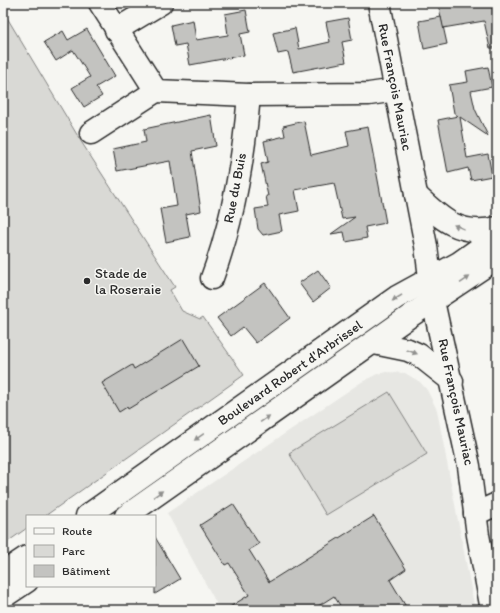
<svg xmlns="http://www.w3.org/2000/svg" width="500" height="613" viewBox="0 0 500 613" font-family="Itim,sans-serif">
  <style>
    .built { fill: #e7e7e3 }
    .green { fill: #d9d9d5; stroke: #828280 }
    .building { fill: #c3c3c0; stroke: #2b2b2b }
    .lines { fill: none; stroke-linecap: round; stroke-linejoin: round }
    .minor-casing { stroke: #2b2b2b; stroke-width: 25 }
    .minor { stroke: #f6f6f2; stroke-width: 22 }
    .oneway { fill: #90908e }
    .poi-dot { fill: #2b2b2b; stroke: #f6f6f2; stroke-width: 1.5 }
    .labels { text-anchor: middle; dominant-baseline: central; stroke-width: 3; stroke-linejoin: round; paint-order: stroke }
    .street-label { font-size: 14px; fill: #2b2b2b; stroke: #f6f6f2 }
    .poi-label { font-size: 14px; fill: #2b2b2b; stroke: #f6f6f2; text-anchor: start }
  </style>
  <rect width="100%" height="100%" fill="#f6f6f2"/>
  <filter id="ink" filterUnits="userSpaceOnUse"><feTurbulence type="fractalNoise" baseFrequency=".025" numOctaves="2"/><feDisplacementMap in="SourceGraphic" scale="8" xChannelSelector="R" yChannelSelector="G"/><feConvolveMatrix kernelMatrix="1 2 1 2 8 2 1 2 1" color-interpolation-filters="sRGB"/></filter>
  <g filter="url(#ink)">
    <!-- built -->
    <path class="built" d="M386,372L405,373L420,382L427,390L437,410L475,610H220L167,513L360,383L377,374Z"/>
    <!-- green -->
    <g class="green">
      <path d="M3,11L82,143L175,287L170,290L182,311L200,319L203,317L244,375L45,516H27V528L3,545Z"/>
      <path d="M389,392L427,454L326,515L289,453Z"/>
    </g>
    <!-- building -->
    <g class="building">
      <path d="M438,3H497V48H490L484,21L443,28Z"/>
      <path d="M246,10L250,32L240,34L244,55L190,65L186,44L175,46L171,25L193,20L196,40L228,35L225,14Z"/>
      <path d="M441,17L447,44L424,49L419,21Z"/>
      <path d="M348,18L352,40L342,42L346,62L293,72L288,52L278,54L273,33L295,28L299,49L330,42L326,22Z"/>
      <path d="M87,29L115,76L96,87L102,96L84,107L72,88L90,77L82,64L73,50L56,61L44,42L63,31L68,40Z"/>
      <path d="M488,67L492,87L471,91L475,109L488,136L460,117L467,158L488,154L492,176L471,180L468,168L448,173L438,120L458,116L454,113L449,85L468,82L466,71Z"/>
      <path d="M211,115L216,146L192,151L201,211L186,214L190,237L166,242L160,209L177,206L170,161L117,171L113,149L146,142L144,129Z"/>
      <path d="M304,121L311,155L349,146L346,131L368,127L386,223L365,227L367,238L346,242L344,232L331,234L355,217L342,219L334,183L295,190L299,211L279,215L282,231L263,235L258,229L255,209L268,207L266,196H268L261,164L268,162L264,141L285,136L283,126Z"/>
      <path d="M318,270L331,288L313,302L299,283Z"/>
      <path d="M265,283L290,318L256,343L243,327L231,336L217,318Z"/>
      <path d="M183,339L199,366L128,409L127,407L119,412L102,383L132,365L134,369Z"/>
      <path d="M233,504L259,544L249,550L269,582L374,516L406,569L390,580L408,610H343L334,596L312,610H225L249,595L229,563L225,565L200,525Z"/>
      <path d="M155,537L180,579L155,594Z"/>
    </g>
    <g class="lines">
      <defs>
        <g id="minor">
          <path d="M100,3L156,91L249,95L369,94L396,90"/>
          <path d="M379,3L426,246L433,301L469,466L478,535L492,610"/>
          <path d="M116,30L161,3"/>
          <path d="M91,133L156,91"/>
          <path d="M416,195C441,219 460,237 497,228"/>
          <path d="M212,278C234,219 244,157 249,95"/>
          <path d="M374,343L408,350L419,355L452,381"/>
          <path d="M475,514L497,504"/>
          <path d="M87,516L397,297L459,263L497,236"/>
          <path d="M126,516L410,316L497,258"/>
          <path d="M3,573L27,557"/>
          <path d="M3,597L27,581"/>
        </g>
      </defs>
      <!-- minor casing -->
      <use href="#minor" class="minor-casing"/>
      <!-- minor -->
      <use href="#minor" class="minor"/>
    </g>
    <!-- one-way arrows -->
    <defs><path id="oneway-solid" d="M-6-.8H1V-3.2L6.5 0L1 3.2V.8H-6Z"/></defs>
    <g class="oneway">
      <use href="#oneway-solid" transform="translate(459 227) rotate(-157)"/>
      <use href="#oneway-solid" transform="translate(465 280) rotate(-34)"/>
      <use href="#oneway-solid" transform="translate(397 298) rotate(148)"/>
      <use href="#oneway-solid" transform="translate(412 352) rotate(21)"/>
      <use href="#oneway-solid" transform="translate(265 419) rotate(-35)"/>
      <use href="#oneway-solid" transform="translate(199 437) rotate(145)"/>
      <use href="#oneway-solid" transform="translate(158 494) rotate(-35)"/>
    </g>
  </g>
  <!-- markers -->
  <circle class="poi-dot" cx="87" cy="281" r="4"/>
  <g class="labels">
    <!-- street labels -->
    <g class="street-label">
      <text transform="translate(395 87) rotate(79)">Rue François Mauriac</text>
      <text transform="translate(235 188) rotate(-79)">Rue du Buis</text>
      <text transform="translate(290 373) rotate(-35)">Boulevard Robert d'Arbrissel</text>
      <text transform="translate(456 402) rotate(78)">Rue François Mauriac</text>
    </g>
    <!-- poi labels -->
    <g class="poi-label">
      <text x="95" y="273">Stade de<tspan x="95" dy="16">la Roseraie</tspan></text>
    </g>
  </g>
  <!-- margin -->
  <rect width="500" height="613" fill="none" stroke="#f6f6f2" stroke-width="16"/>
  <rect x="8" y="8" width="484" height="597" fill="none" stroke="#2b2b2b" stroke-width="1.5" filter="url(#ink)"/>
  <!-- legend -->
  <rect x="26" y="515" width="130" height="72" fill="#f6f6f2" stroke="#a5a5a2"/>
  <rect x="34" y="528" width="20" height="6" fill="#f6f6f2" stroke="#a5a5a2"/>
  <text x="62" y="535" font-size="12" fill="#2b2b2b">Route</text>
  <rect x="34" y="545" width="20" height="12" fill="#d9d9d5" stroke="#a5a5a2"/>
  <text x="62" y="555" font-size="12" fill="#2b2b2b">Parc</text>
  <rect x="34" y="565" width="20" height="12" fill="#c3c3c0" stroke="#a5a5a2"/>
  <text x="62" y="575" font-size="12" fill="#2b2b2b">Bâtiment</text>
</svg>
